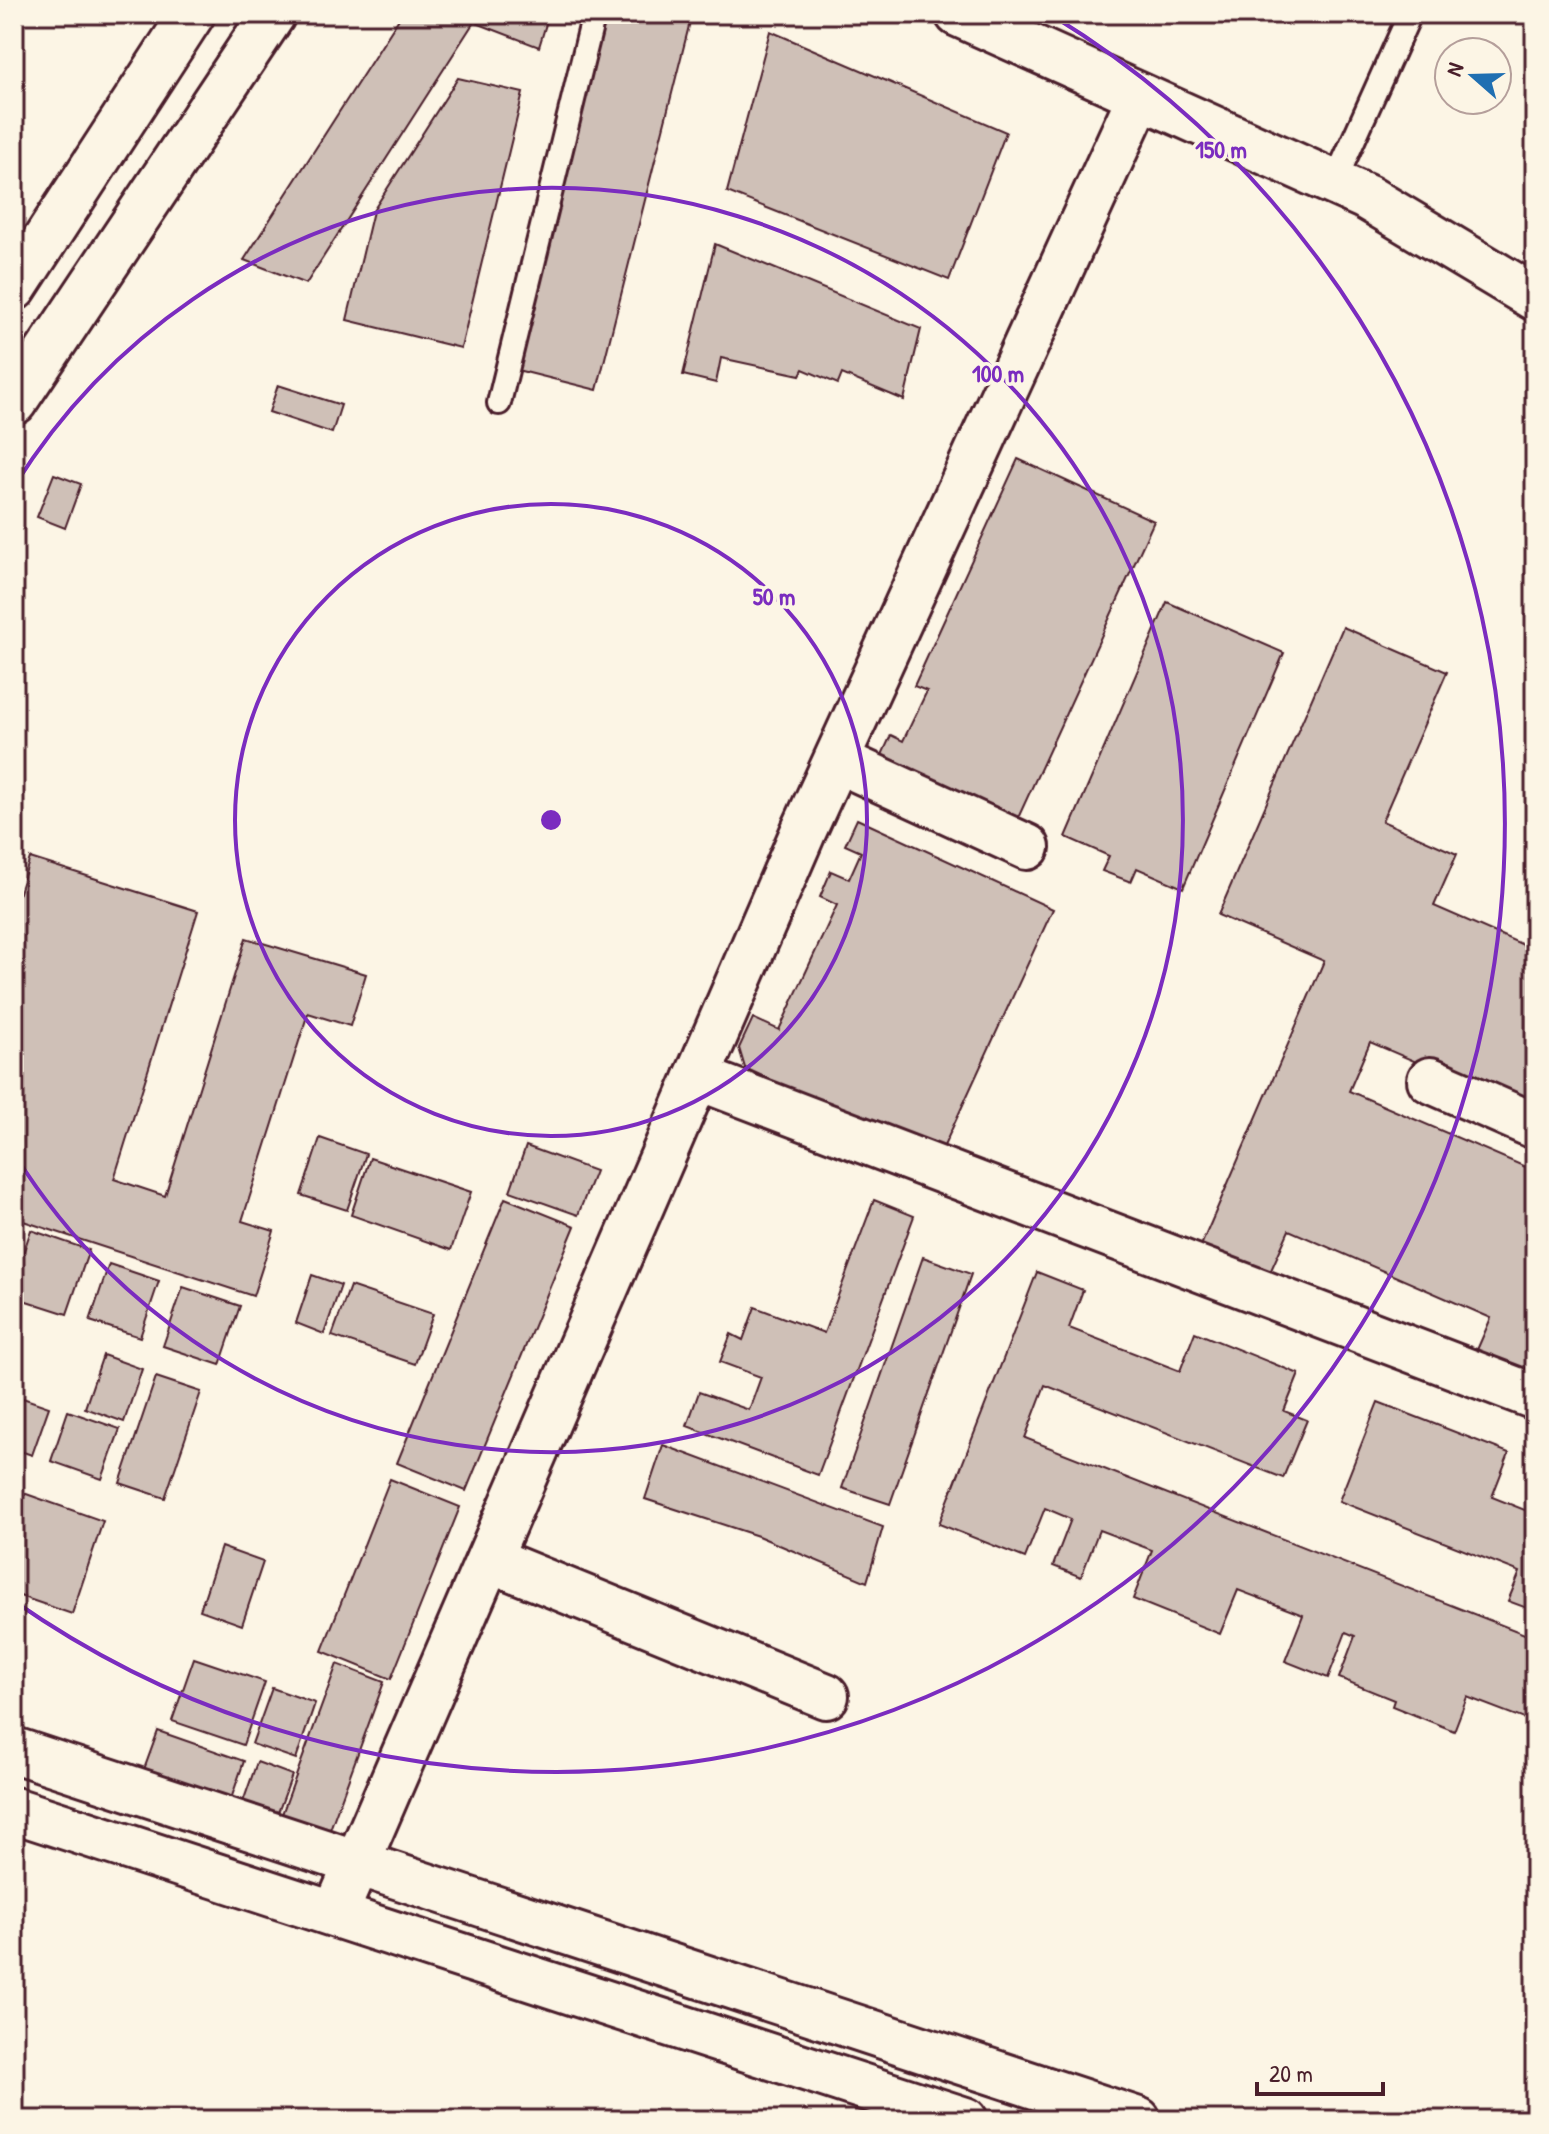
<svg xmlns="http://www.w3.org/2000/svg" width="1549" height="2134" viewBox="0 0 1549 2134" font-family="'Patrick Hand',sans-serif">
  <style>
    .building { fill: #cfc0b7; stroke: #4a1f2b; stroke-width: 2 }
    .lines { fill: none; stroke-linecap: round; stroke-linejoin: round }
    .service-casing { stroke: #4a1f2b; stroke-width: 28 }
    .minor-casing { stroke: #4a1f2b; stroke-width: 50 }
    .tertiary-casing { stroke: #4a1f2b; stroke-width: 50 }
    .secondary-casing { stroke: #4a1f2b; stroke-width: 50 }
    .service { stroke: #fcf5e5; stroke-width: 22 }
    .minor { stroke: #fcf5e5; stroke-width: 44 }
    .tertiary { stroke: #fcf5e5; stroke-width: 44 }
    .secondary { stroke: #fcf5e5; stroke-width: 44 }
    .ring { fill: none; stroke: #7b2cbf; stroke-width: 4 }
    .centre { fill: #7b2cbf; stroke: #fcf5e5; stroke-width: 4 }
    .ring-label { font-size: 24px; text-anchor: middle; font-weight: bold; fill: #7b2cbf; stroke: #fcf5e5; stroke-width: 7; stroke-linejoin: round; paint-order: stroke }
  </style>
  <rect width="100%" height="100%" fill="#fcf5e5"/>
  <filter id="ink" filterUnits="userSpaceOnUse"><feTurbulence type="fractalNoise" baseFrequency=".0125" numOctaves="2"/><feDisplacementMap in="SourceGraphic" scale="16" xChannelSelector="R" yChannelSelector="G"/><feConvolveMatrix kernelMatrix="1 2 1 2 8 2 1 2 1" color-interpolation-filters="sRGB"/></filter>
  <g filter="url(#ink)">
    <!-- building -->
    <g class="building">
      <path d="M402,14H549L539,47L474,22L306,284L244,260Z"/>
      <path d="M597,14H692L597,390L509,368Z"/>
      <path d="M770,31L1006,132L949,280L727,192Z"/>
      <path d="M458,78L523,93L461,348L347,320L373,211Z"/>
      <path d="M715,244L921,329L904,400L842,374L838,384L803,369L800,375L721,358L716,383L683,375Z"/>
      <path d="M278,385L341,405L332,433L269,412Z"/>
      <path d="M1018,459L1154,521L1013,829L877,766L891,735L903,741L927,691L914,686Z"/>
      <path d="M54,474L81,484L65,528L37,517Z"/>
      <path d="M1167,602L1284,653L1183,888L1137,868L1131,882L1102,871L1109,856L1066,837Z"/>
      <path d="M1343,627L1447,672L1382,821L1457,854L1434,906L1535,950V1113L1370,1042L1349,1091L1535,1171V1364L1527,1383L1473,1359L1491,1318L1289,1230L1268,1277L1200,1248L1324,961L1218,915Z"/>
      <path d="M857,819L1053,909L939,1157L745,1068L739,1048L753,1018L779,1030L837,905L820,897L831,871L849,879L861,852L845,845Z"/>
      <path d="M30,858L198,911L114,1179L165,1196L246,938L366,974L350,1026L308,1013L242,1221L274,1231L253,1296L14,1218V908Z"/>
      <path d="M320,1138L366,1154L347,1210L301,1195Z"/>
      <path d="M526,1146L595,1171L578,1215L510,1191Z"/>
      <path d="M370,1158L471,1192L451,1250L351,1215Z"/>
      <path d="M505,1198L575,1226L466,1491L397,1463Z"/>
      <path d="M874,1200L914,1216L818,1475L687,1426L699,1392L749,1410L761,1377L720,1362L731,1334L743,1340L755,1307L824,1333Z"/>
      <path d="M31,1230L89,1250L67,1314L14,1297V1280Z"/>
      <path d="M923,1257L971,1274L890,1504L842,1488Z"/>
      <path d="M109,1264L159,1281L140,1337L90,1321Z"/>
      <path d="M1037,1272L1083,1290L1069,1328L1180,1371L1195,1332L1299,1374L1284,1411L1307,1420L1283,1478L1045,1385L1025,1438L1535,1638V1723L1467,1697L1454,1731L1392,1706L1394,1700L1339,1678L1355,1636L1346,1632L1328,1678L1285,1661L1303,1615L1238,1590L1220,1634L1133,1599L1152,1550L1099,1530L1081,1577L1053,1566L1071,1519L1045,1508L1025,1558L939,1524Z"/>
      <path d="M312,1275L341,1285L324,1334L296,1323Z"/>
      <path d="M350,1286L433,1314L415,1364L332,1336Z"/>
      <path d="M183,1287L240,1306L220,1365L163,1346Z"/>
      <path d="M103,1355L142,1369L124,1422L85,1408Z"/>
      <path d="M156,1377L201,1392L165,1498L120,1483Z"/>
      <path d="M14,1395L49,1407L32,1455L14,1449Z"/>
      <path d="M1378,1402L1509,1453L1492,1497L1535,1514V1611L1508,1601L1520,1572L1339,1501Z"/>
      <path d="M68,1411L120,1429L102,1479L51,1461Z"/>
      <path d="M663,1445L883,1527L867,1582L758,1536L645,1499Z"/>
      <path d="M390,1479L460,1507L391,1679L322,1651Z"/>
      <path d="M15,1490L103,1521L72,1614L14,1594Z"/>
      <path d="M221,1547L263,1562L242,1625L200,1610Z"/>
      <path d="M194,1658L265,1682L243,1745L172,1721Z"/>
      <path d="M337,1664L384,1682L328,1835L281,1817Z"/>
      <path d="M272,1688L315,1703L296,1759L252,1744Z"/>
      <path d="M158,1731L244,1761L229,1805L142,1775Z"/>
      <path d="M257,1762L292,1775L276,1818L242,1805Z"/>
    </g>
    <g class="lines">
      <defs>
        <g id="service">
          <path d="M1334,183L1410,14"/>
          <path d="M499,403L594,14"/>
        </g>
        <g id="minor">
          <path d="M958,14L1366,197L1535,298"/>
          <path d="M837,760L1027,847"/>
          <path d="M697,1077L1535,1397"/>
          <path d="M1430,1080L1535,1126"/>
          <path d="M489,1559L826,1696"/>
          <path d="M335,1914L804,830L1140,96"/>
        </g>
        <g id="tertiary">
          <path d="M14,1750L1138,2120"/>
          <path d="M14,1810L965,2120"/>
        </g>
        <g id="secondary">
          <path d="M14,288L192,14"/>
          <path d="M14,402L273,14"/>
        </g>
      </defs>
      <!-- service casing -->
      <use href="#service" class="service-casing"/>
      <!-- minor casing -->
      <use href="#minor" class="minor-casing"/>
      <!-- tertiary casing -->
      <use href="#tertiary" class="tertiary-casing"/>
      <!-- secondary casing -->
      <use href="#secondary" class="secondary-casing"/>
      <!-- service -->
      <use href="#service" class="service"/>
      <!-- minor -->
      <use href="#minor" class="minor"/>
      <!-- tertiary -->
      <use href="#tertiary" class="tertiary"/>
      <!-- secondary -->
      <use href="#secondary" class="secondary"/>
    </g>
  </g>
  <!-- distance rings -->
  <g class="ring">
    <circle cx="551" cy="820" r="316"/>
    <path d="M15 485A632 632 0 1 1 15 1155"/>
    <path d="M1053 16A948 948 0 1 1 14 1601"/>
  </g>
  <circle cx="551" cy="820" r="12" class="centre"/>
  <g class="ring-label">
    <text x="1221" y="158">150 m</text>
    <text x="998" y="382">100 m</text>
    <text x="774" y="605">50 m</text>
  </g>
  <!-- margin -->
  <rect width="1549" height="2134" fill="none" stroke="#fcf5e5" stroke-width="48"/>
  <rect x="24" y="24" width="1501" height="2086" fill="none" stroke="#4a1f2b" stroke-width="3" filter="url(#ink)"/>
  <!-- north arrow -->
  <g transform="translate(1473 76) rotate(290)"><circle r="38" fill="#fcf5e5" stroke="#b59f9b" stroke-width="2"/>
  <path d="M0-6L14 30L0 20L-14 30Z" fill="#1f6fb2"/>
  <text y="-12" font-size="22" font-weight="bold" text-anchor="middle" fill="#4a1f2b">N</text>
  </g>
  <!-- scale -->
  <path d="M1257 2082v12h126v-12" fill="none" stroke="#4a1f2b" stroke-width="4"/>
  <text x="1269" y="2082" font-size="24" fill="#4a1f2b" stroke="#fcf5e5" stroke-width="6" paint-order="stroke">20 m</text>
</svg>
